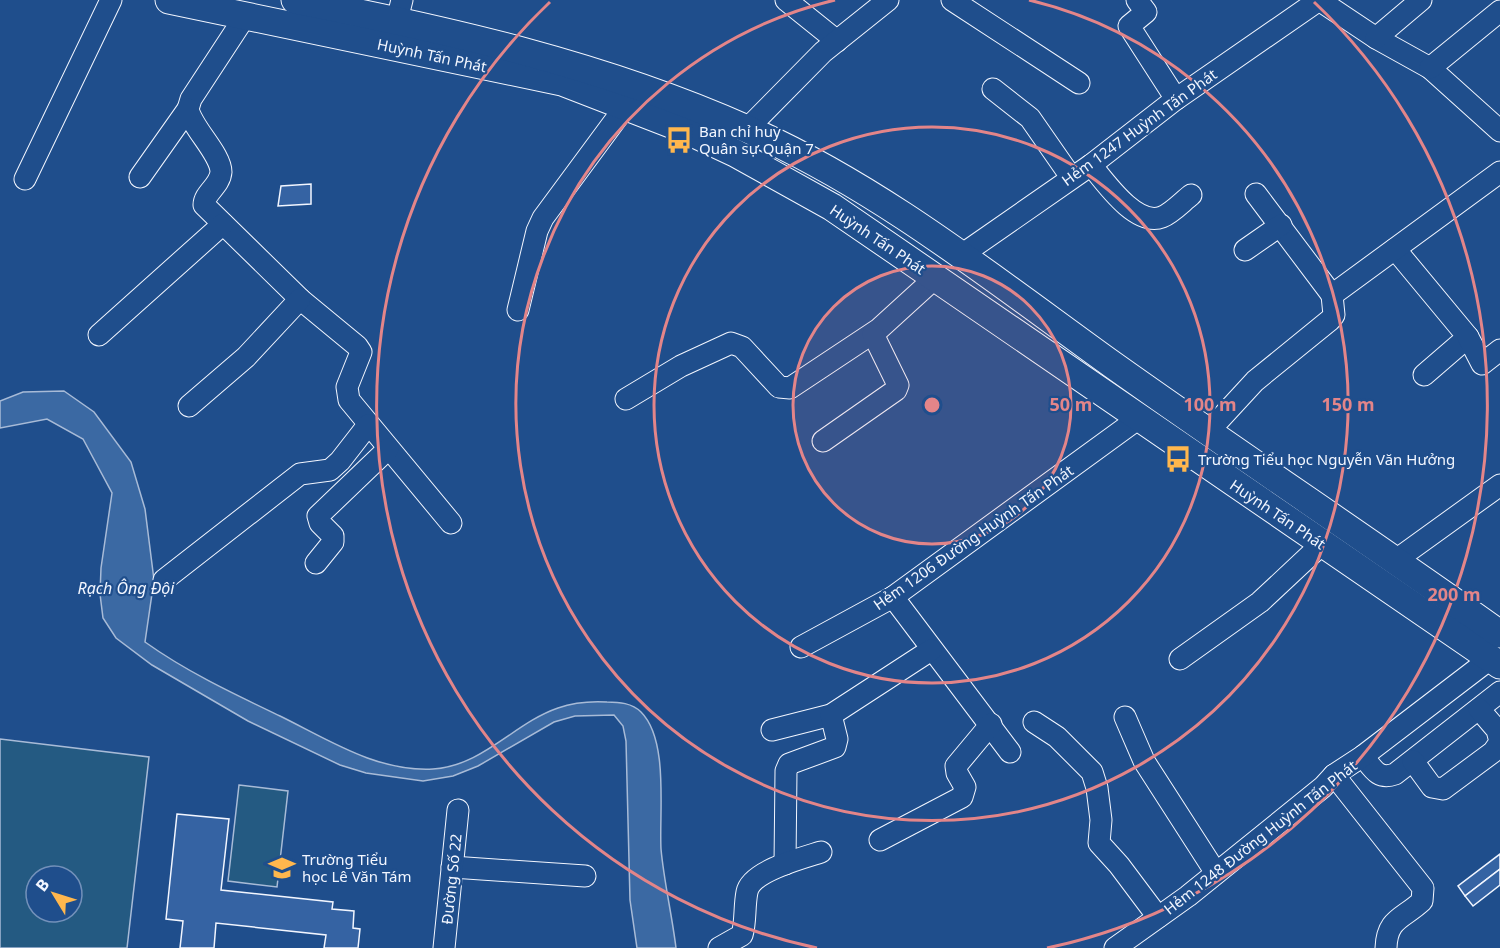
<svg xmlns="http://www.w3.org/2000/svg" width="1500" height="948" viewBox="0 0 1500 948" font-family="'Noto Sans',sans-serif">
  <style>
    .green { fill: #245a82; stroke: #a8bbd7; stroke-width: 1.5; fill-rule: evenodd }
    .water { fill: #3b69a3; stroke: #a8bbd7; stroke-width: 1.5 }
    .building { fill: #3563a3; stroke: #f2f6ff; stroke-width: 1.5 }
    .lines { fill: none; stroke-linecap: round; stroke-linejoin: round }
    .minor-casing { stroke: #f2f6ff; stroke-width: 23 }
    .major-casing { stroke: #f2f6ff; stroke-width: 29 }
    .minor { stroke: #1f4e8c; stroke-width: 21 }
    .major { stroke: #1f4e8c; stroke-width: 27 }
    .ring { fill: none; stroke: #e38589; stroke-width: 3 }
    .labels { text-anchor: middle; dominant-baseline: central; stroke-width: 4.5; stroke-linejoin: round; paint-order: stroke }
    .street-label { font-size: 15px; fill: #f2f6ff; stroke: #1f4e8c }
    .poi-label { font-size: 15px; fill: #f2f6ff; stroke: #1f4e8c; text-anchor: start }
    .water-label { font-size: 16px; font-style: italic; fill: #f2f6ff; stroke: #1f4e8c }
    .centre { fill: #e38589; stroke: #1f4e8c; stroke-width: 3 }
    .ring-label { font-size: 18px; text-anchor: middle; font-weight: bold; fill: #e38589; stroke: #1f4e8c; stroke-width: 4.5; stroke-linejoin: round; paint-order: stroke }
  </style>
  <rect width="100%" height="100%" fill="#1f4e8c"/>
  <!-- green -->
  <g class="green">
    <path d="M0,739L149,757L127,948H0ZM36,876H72V912H36Z"/>
    <path d="M239,785L288,791L277,887L228,881Z"/>
  </g>
  <!-- water -->
  <path class="water" d="M64,391L94,412L131,462L145,509L154,580L145,642C187,672 234,694 280,716C329,740 377,772 433,769C483,766 514,723 558,708C575,702 590,701 607,702C619,702 632,703 641,712C669,740 659,812 661,849C664,882 672,915 676,948H637L630,900L626,741L623,726L614,715L575,716L554,722L478,766L453,776L423,781L366,773L340,765L248,721L152,665L116,638L103,618L100,594L101,568L112,493L83,439L47,419L0,428V401L23,392Z"/>
  <!-- building -->
  <g class="building">
    <path d="M311,184V204L278,206L281,186Z"/>
    <path d="M177,814L229,819L221,890L333,902L332,909L354,911L353,928L360,929L358,948H324L326,935L216,923L214,948H180L183,921L166,919Z"/>
    <path d="M1500,854V869L1465,896L1458,886Z"/>
    <path d="M1500,869V885L1473,906L1465,896Z"/>
  </g>
  <g class="lines">
    <defs>
      <g id="minor">
        <path d="M786,0L837,41"/>
        <path d="M952,0L1079,83"/>
        <path d="M1137,0L1146,12L1129,26L1176,99"/>
        <path d="M1319,0L1376,38L1430,68L1500,131"/>
        <path d="M246,15L191,99L188,109C192,128 221,154 221,172C220,186 204,193 204,205L300,299L357,346L361,352L347,387L349,400L451,523"/>
        <path d="M397,20L402,0"/>
        <path d="M1376,38L1421,0"/>
        <path d="M1430,68L1500,11"/>
        <path d="M993,89L1030,118L1071,177"/>
        <path d="M747,129L823,52L888,0"/>
        <path d="M1091,165C1105,182 1136,227 1162,217C1172,213 1182,202 1191,195"/>
        <path d="M140,177L188,109"/>
        <path d="M25,179L111,0"/>
        <path d="M1256,194L1332,295"/>
        <path d="M1395,249L1468,337L1424,375"/>
        <path d="M1245,250L1281,225"/>
        <path d="M960,256L1091,165L1176,99L1319,0"/>
        <path d="M518,310L537,231L543,218L625,107"/>
        <path d="M99,335L223,224"/>
        <path d="M1468,337L1482,364L1500,350"/>
        <path d="M626,399L681,366L731,343L742,347L779,387L790,388L879,329L935,278"/>
        <path d="M189,406L246,357L300,299"/>
        <path d="M1208,432L1255,381L1330,320L1334,315L1332,295L1500,172"/>
        <path d="M823,441L896,390L898,385L873,334"/>
        <path d="M1396,560L1500,485"/>
        <path d="M316,563L333,542V536L320,523L318,516L388,449"/>
        <path d="M164,580L300,474L330,470L340,461L368,425"/>
        <path d="M893,597L1010,752"/>
        <path d="M801,647L893,597L1139,418"/>
        <path d="M1180,659L1260,602L1322,544"/>
        <path d="M1125,717L1144,761L1216,873"/>
        <path d="M1034,722L1057,737L1092,772L1097,788L1101,820L1099,843L1119,865L1158,917"/>
        <path d="M772,730L831,715L931,650"/>
        <path d="M1363,756C1373,769 1378,780 1395,774L1500,692"/>
        <path d="M1413,761L1432,787L1443,789L1493,752L1500,742L1497,730L1479,709"/>
        <path d="M1334,775L1423,888L1422,901C1403,919 1387,918 1386,948"/>
        <path d="M880,840L962,797L965,787L957,773L956,766L991,724"/>
        <path d="M785,864L786,771L789,764L835,747L837,739L831,715"/>
        <path d="M452,867L585,876"/>
        <path d="M444,948L458,810"/>
        <path d="M719,948L742,935C746,922 744,907 747,892C751,871 802,858 821,852"/>
        <path d="M1115,948L1188,896L1323,787L1334,775L1363,756L1490,659"/>
      </g>
      <g id="major">
        <path d="M169,0L562,82L686,130L735,153L832,207L1500,665"/>
        <path d="M295,0C449,30 603,65 747,129C879,187 996,281 1113,365C1241,456 1372,543 1500,634"/>
      </g>
    </defs>
    <!-- minor casing -->
    <use href="#minor" class="minor-casing"/>
    <!-- major casing -->
    <use href="#major" class="major-casing"/>
    <!-- minor -->
    <use href="#minor" class="minor"/>
    <!-- major -->
    <use href="#major" class="major"/>
  </g>
  <!-- distance rings -->
  <circle cx="932" cy="405" r="139" fill="#e38589" fill-opacity=".12"/>
  <g class="ring">
    <circle cx="932" cy="405" r="139"/>
    <circle cx="932" cy="405" r="278"/>
    <path d="M1029 0A416 416 0 1 1 835 0"/>
    <path d="M817 948A555 555 0 0 1 550 2M1314 2A555 555 0 0 1 1047 948"/>
  </g>
  <!-- icons -->
  <defs>
    <symbol id="bus-bare" viewBox="-9 -9 18 18"><path d="M-5-6H5V4H4V6H2V4H-2V6H-4V4H-5ZM-3.5-4V0h7V-4ZM-3.5 1.2v1.5H-2V1.2ZM2 1.2v1.5H3.5V1.2Z" fill="#ffb74d" stroke="#1f4e8c" stroke-width="2.5" paint-order="stroke"/></symbol>
    <symbol id="school-bare" viewBox="-9 -9 18 18"><path d="M0-5L7-2L0 1L-7-2ZM-4 1L0 2.5L4 1V4Q0 6-4 4Z" fill="#ffb74d" stroke="#1f4e8c" stroke-width="2.5" paint-order="stroke"/></symbol>
  </defs>
  <g fill-rule="evenodd">
    <use href="#bus-bare" x="660" y="121" width="38" height="38"/>
    <use href="#bus-bare" x="1159" y="440" width="38" height="38"/>
    <use href="#school-bare" x="263" y="849" width="38" height="38"/>
  </g>
  <g class="labels">
    <!-- street labels -->
    <g class="street-label">
      <text transform="translate(432 55) rotate(12)">Huỳnh Tấn Phát</text>
      <text transform="translate(1139 127) rotate(-36)">Hẻm 1247 Huỳnh Tấn Phát</text>
      <text transform="translate(878 239) rotate(34)">Huỳnh Tấn Phát</text>
      <text transform="translate(1278 514) rotate(34)">Huỳnh Tấn Phát</text>
      <text transform="translate(973 537) rotate(-35)">Hẻm 1206 Đường Huỳnh Tấn Phát</text>
      <text transform="translate(1260 837) rotate(-38)">Hẻm 1248 Đường Huỳnh Tấn Phát</text>
      <text transform="translate(451 879) rotate(-84)">Đường Số 22</text>
    </g>
    <!-- poi labels -->
    <g class="poi-label">
      <text x="699" y="131">Ban chỉ huy<tspan x="699" dy="17">Quân sự Quận 7</tspan></text>
      <text x="1198" y="459">Trường Tiểu học Nguyễn Văn Hưởng</text>
      <text x="302" y="859">Trường Tiểu<tspan x="302" dy="17">học Lê Văn Tám</tspan></text>
    </g>
    <!-- water labels -->
    <g class="water-label">
      <text x="126" y="588">Rạch Ông Đội</text>
    </g>
  </g>
  <circle cx="932" cy="405" r="9" class="centre"/>
  <g class="ring-label">
    <text x="1071" y="411">50 m</text>
    <text x="1210" y="411">100 m</text>
    <text x="1348" y="411">150 m</text>
    <text x="1454" y="601">200 m</text>
  </g>
  <!-- north arrow -->
  <g transform="translate(54 894) rotate(308)"><circle r="28" fill="#1f4e8c" stroke="#7391ba" stroke-width="1.5"/>
  <path d="M0-4.5L10 22L0 15L-10 22Z" fill="#ffb74d"/>
  <text y="-9" font-size="16" font-weight="bold" text-anchor="middle" fill="#f2f6ff">B</text>
  </g>
</svg>
